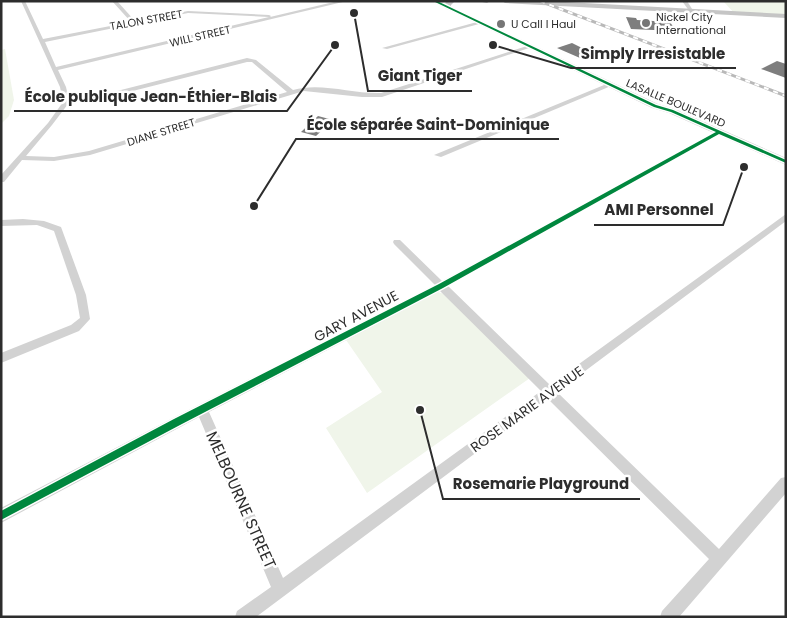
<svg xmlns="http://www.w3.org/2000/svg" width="787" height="618" viewBox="0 0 787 618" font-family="Poppins,sans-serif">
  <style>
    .green { fill: #f0f5ea }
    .building { fill: #7e7e7e }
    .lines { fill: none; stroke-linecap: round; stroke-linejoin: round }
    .street { fill: #d2d2d2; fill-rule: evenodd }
    .secondary { fill: #cbcbcb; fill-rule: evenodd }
    .primary { fill: #c5c5c5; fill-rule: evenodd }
    .rail-casing { stroke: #b9b9b9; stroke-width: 3 }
    .rail { stroke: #fff; stroke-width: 2; stroke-dasharray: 5; stroke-linecap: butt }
    .cycleway-casing { stroke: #fff; stroke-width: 3 }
    .cycleway { fill: #00873e; fill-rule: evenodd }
    .poi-dot { fill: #767676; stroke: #fff; stroke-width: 2 }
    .labels { text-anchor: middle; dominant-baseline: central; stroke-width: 5; stroke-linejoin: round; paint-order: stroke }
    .far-poi-label { font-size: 11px; fill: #2d2d2d; stroke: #fff; text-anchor: start }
    .far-street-label { font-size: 11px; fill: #2d2d2d; stroke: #fff }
    .street-label { font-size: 14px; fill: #2d2d2d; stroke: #fff }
    .near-street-label { font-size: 16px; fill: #2d2d2d; stroke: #fff }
    .leader { fill: none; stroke: #2d2d2d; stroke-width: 2 }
    .callout-dot { fill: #2d2d2d; stroke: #fff; stroke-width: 2 }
    .callout-label { font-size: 15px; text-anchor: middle; font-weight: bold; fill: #2d2d2d; stroke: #fff; stroke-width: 5; stroke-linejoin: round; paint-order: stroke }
  </style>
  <rect width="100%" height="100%" fill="#fff"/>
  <!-- green -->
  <g class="green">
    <path d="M723,1H786V16L735,14Z"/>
    <path d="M5,49L14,100L9,116L1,124V50Z"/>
    <path d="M438,292L444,294L530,378L367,493L326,428L382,392L346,340Z"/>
  </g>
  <!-- building -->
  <g class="building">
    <path d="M626,17L636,18L637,20L670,22L676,31L631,29Z"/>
    <path d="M572,43L580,47L595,53L580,58L557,48Z"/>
    <path d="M777,61L786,64V78L761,69Z"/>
    <path d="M318,116L333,120L316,136L301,132Z"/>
  </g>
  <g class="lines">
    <!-- street -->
    <g class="street">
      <path d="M21,1H25L43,39L131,22L112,1H117L135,21L188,11L269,15L271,16L270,17L338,1H347L58,70L66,87L69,100L117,91L247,58L256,60L293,90C321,82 352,94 381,93L527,46L532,47L382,97H362L304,91L90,155L54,161L22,160L4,182H1V175L48,123L63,102L60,87ZM188,13L269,17L56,67L45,42ZM247,62H252L287,92L89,151L54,157L26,156L52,125L68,104L117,95Z"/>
      <path d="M682,1H687L694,12H690Z"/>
      <path d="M477,22L479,24L387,49L382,48Z"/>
      <path d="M609,83L612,85L611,86L441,157L434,155Z"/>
      <path d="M717,131L722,132L448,286L550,385L786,214V221L557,392L719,549L781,478L786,477V493L679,617H660L662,611L709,559L548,399L256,617H235L237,611L271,587L199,417L1,523V508L173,418L435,285L394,244L393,242L394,240H400L442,281ZM440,291L541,391L283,578L209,412Z"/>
      <path d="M23,219L44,221L61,227L86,295L90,319L79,331L1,363V353L71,325L80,318L76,295L54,231L37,225L1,226V220Z"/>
    </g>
    <!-- secondary -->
    <path class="secondary" d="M431,1H439L658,104L675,109L786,158V165L669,113L652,108Z"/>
    <!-- primary -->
    <g class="primary">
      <path d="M447,1H455L451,5V10L446,9L444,4Z"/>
      <path d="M477,1H490L487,3Z"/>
      <path d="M502,1H547L786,14V18L505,3Z"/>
    </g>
    <defs>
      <path id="rail" d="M540,1L786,96"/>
    </defs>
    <!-- rail casing -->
    <use href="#rail" class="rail-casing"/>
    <!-- rail -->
    <use href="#rail" class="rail"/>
    <defs>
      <path id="cycleway" d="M433,1H437L656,105L673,110L786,160V163L719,134L443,288L180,425L1,520V511L174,419L439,284L716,132L671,112L654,107Z"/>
    </defs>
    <!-- cycleway casing -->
    <use href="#cycleway" class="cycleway-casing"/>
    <!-- cycleway -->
    <use href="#cycleway" class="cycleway"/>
  </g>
  <!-- markers -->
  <g class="poi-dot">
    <circle cx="646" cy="23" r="5"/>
    <circle cx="501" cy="24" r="5"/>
  </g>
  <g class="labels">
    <!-- far-poi labels -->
    <g class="far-poi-label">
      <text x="656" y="17">Nickel City<tspan x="656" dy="13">International</tspan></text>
      <text x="511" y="24">U Call I Haul</text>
    </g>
    <!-- far-street labels -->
    <g class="far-street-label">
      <text transform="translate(146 20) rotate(-10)">TALON STREET</text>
      <text transform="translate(200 36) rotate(-13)">WILL STREET</text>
      <text transform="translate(676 103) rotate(23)">LASALLE BOULEVARD</text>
      <text transform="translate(161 132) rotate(-17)">DIANE STREET</text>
    </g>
    <!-- street labels -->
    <g class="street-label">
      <text transform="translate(356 316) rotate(-28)">GARY AVENUE</text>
      <text transform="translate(527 409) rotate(-36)">ROSE MARIE AVENUE</text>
    </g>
    <!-- near-street labels -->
    <g class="near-street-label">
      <text transform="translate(241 500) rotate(66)">MELBOURNE STREET</text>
    </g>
  </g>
  <!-- callouts -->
  <path class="leader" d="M493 45L571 68H736M354 13L368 91H472M335 45L287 111H14M254 206L296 139H559M744 167L723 225H594M420 410L443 499H640"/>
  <g class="callout-dot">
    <circle cx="493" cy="45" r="5"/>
    <circle cx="354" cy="13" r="5"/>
    <circle cx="335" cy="45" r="5"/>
    <circle cx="254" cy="206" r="5"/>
    <circle cx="744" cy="167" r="5"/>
    <circle cx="420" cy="410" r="5"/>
  </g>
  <g class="callout-label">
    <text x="653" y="59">Simply Irresistable</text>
    <text x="420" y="81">Giant Tiger</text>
    <text x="151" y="102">École publique Jean-Éthier-Blais</text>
    <text x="428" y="130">École séparée Saint-Dominique</text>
    <text x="659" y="215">AMI Personnel</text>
    <text x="541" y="489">Rosemarie Playground</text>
  </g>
  <!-- border -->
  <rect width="787" height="618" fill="none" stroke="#2d2d2d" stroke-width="5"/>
</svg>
